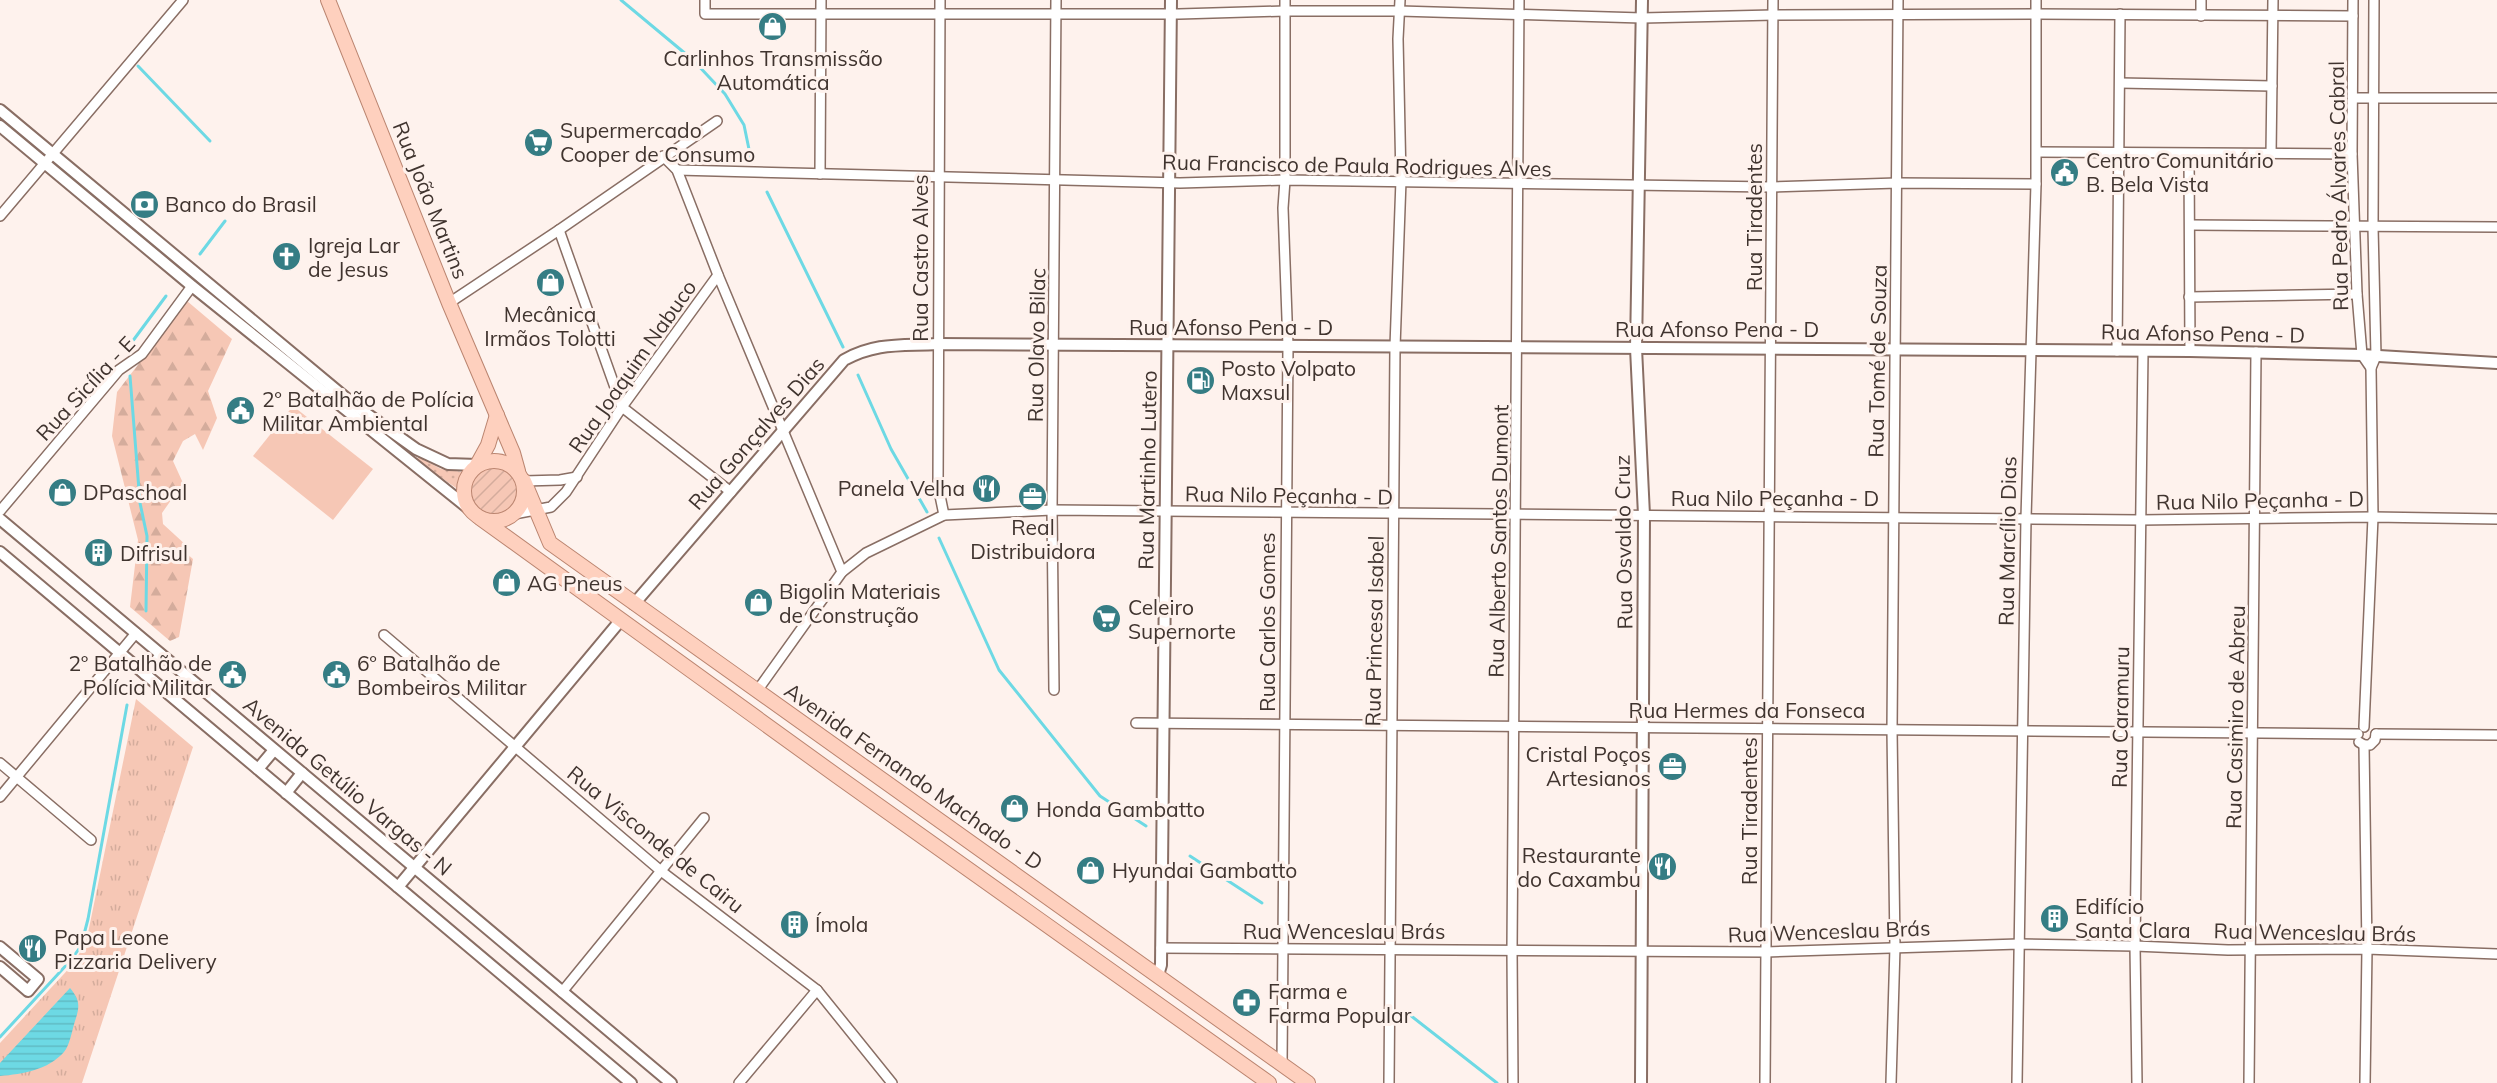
<svg xmlns="http://www.w3.org/2000/svg" width="2497" height="1083" viewBox="0 0 2497 1083" font-family="Mulish,sans-serif">
  <style>
    .grass { fill: url(#grass-dots) }
    .forest { fill: url(#forest-firs) }
    .park { fill: url(#park-tufts) }
    .garden { fill: url(#garden-furrows) }
    .pitch { fill: #f6c7b5 }
    .water { fill: url(#water-rules) }
    .lines { fill: none; stroke-linecap: round; stroke-linejoin: round }
    .stream { stroke: #6dd9e4; stroke-width: 3 }
    .minor-casing { stroke: #896e64; stroke-width: 12 }
    .tertiary-casing { stroke: #896e64; stroke-width: 14 }
    .primary-casing { stroke: #bb8570; stroke-width: 16 }
    .minor { stroke: #fff; stroke-width: 9 }
    .tertiary { stroke: #fff; stroke-width: 10 }
    .primary { stroke: #fed0be; stroke-width: 14 }
    .labels { text-anchor: middle; dominant-baseline: central; stroke-width: 6; stroke-linejoin: round; paint-order: stroke }
    .poi-label { font-size: 21px; fill: #40342f; stroke: #fef2ed; text-anchor: start }
    .street-label { font-size: 21px; fill: #40342f; stroke: #fef2ed }
  </style>
  <defs>
    <pattern id="grass-dots" width="8" height="8" patternUnits="userSpaceOnUse" patternTransform="scale(1.5)"><rect width="8" height="8" fill="#f6c7b5"/><path d="M2 2h.1M6 6h.1" fill="none" stroke="#d4ac9c" stroke-width="1.8" stroke-linecap="round"/></pattern>
    <pattern id="forest-firs" width="22" height="20" patternUnits="userSpaceOnUse" patternTransform="scale(1.5)"><rect width="22" height="20" fill="#f6c7b5"/><path d="M5 1l3.5 6h-7zM16 11l3.5 6h-7z" fill="#d4ac9c"/></pattern>
    <pattern id="park-tufts" width="24" height="20" patternUnits="userSpaceOnUse" patternTransform="scale(1.5)"><rect width="24" height="20" fill="#f6c7b5"/><path d="M3 7l-1-3M5 7V3M7 7l1-3M15 17l-1-3M17 17v-4M19 17l1-3" fill="none" stroke="#d4ac9c"/></pattern>
    <pattern id="garden-furrows" width="10" height="10" patternUnits="userSpaceOnUse" patternTransform="scale(1.5)"><rect width="10" height="10" fill="#f6c7b5"/><path d="M-1 1l2-2M0 10L10 0M9 11l2-2" fill="none" stroke="#d4ac9c"/></pattern>
    <pattern id="water-rules" width="6" height="5" patternUnits="userSpaceOnUse" patternTransform="scale(1.5)"><rect width="6" height="5" fill="#6dd9e4"/><path d="M0 2.5h6" fill="none" stroke="#60bbc4"/></pattern>
  </defs>
  <rect width="100%" height="100%" fill="#fef2ed"/>
  <!-- grass -->
  <path class="grass" d="M419,457L441,469L463,472L459,490L416,460Z"/>
  <!-- forest -->
  <path class="forest" d="M187,301L232,339L208,391L217,418L203,450L195,434L183,441L173,461L183,483L162,513L163,524L187,546L186,553L193,559L179,637L170,641L130,607L138,540L112,436L117,392Z"/>
  <!-- park -->
  <path class="park" d="M136,699L193,747L82,1083H0V1043L75,962L87,938Z"/>
  <!-- garden -->
  <circle class="garden" cx="493" cy="491" r="24"/>
  <!-- pitch -->
  <path class="pitch" d="M293,406L373,469L333,520L253,456Z"/>
  <!-- water -->
  <path class="water" d="M70,988C80,1000 80,1006 75,1021C72,1030 70,1045 64,1052C48,1070 23,1074 0,1076V1063Z"/>
  <g class="lines">
    <!-- stream -->
    <g class="stream">
      <path d="M621,0L693,60L725,94L744,125L751,159"/>
      <path d="M138,66L210,141"/>
      <path d="M767,192L843,347"/>
      <path d="M200,254L225,221"/>
      <path d="M130,354L132,342L166,296"/>
      <path d="M858,375L891,449L927,512"/>
      <path d="M130,376L140,503L147,536L146,611"/>
      <path d="M939,538L999,670L1100,796L1146,826"/>
      <path d="M1190,856L1262,903"/>
      <path d="M1410,1015L1497,1083"/>
      <path d="M0,1037L71,960L81,946L88,919L127,705"/>
    </g>
    <defs>
      <g id="minor">
        <path d="M705,0V14H1179L1285,11H1400L1642,18L1774,15L2036,14L2353,16"/>
        <path d="M940,0L938,486L944,515"/>
        <path d="M2353,0L2352,154L2357,294L2362,355L2371,368"/>
        <path d="M2201,16V0"/>
        <path d="M2120,83L2272,86"/>
        <path d="M2353,98H2497"/>
        <path d="M2037,152L2352,154"/>
        <path d="M2189,154L2190,351"/>
        <path d="M2271,155L2273,0"/>
        <path d="M663,156L677,170L718,275L842,572"/>
        <path d="M677,170L1180,183L1285,180L1772,187L1897,183L2036,184"/>
        <path d="M820,174L821,0"/>
        <path d="M0,216L183,0"/>
        <path d="M2190,225L2497,227"/>
        <path d="M559,230L622,407L731,492"/>
        <path d="M2189,297L2357,294"/>
        <path d="M449,303L559,230L717,121"/>
        <path d="M2117,351L2120,14"/>
        <path d="M524,481L560,480L577,477"/>
        <path d="M0,511L119,370L142,354L192,286"/>
        <path d="M514,514L551,507L566,492L622,407L718,275"/>
        <path d="M384,635L661,871L817,990L892,1083"/>
        <path d="M1054,690L1052,510L1056,0"/>
        <path d="M757,691L842,572L866,553L944,515L1052,510L2140,520L2373,517L2497,519"/>
        <path d="M1136,723L2358,734"/>
        <path d="M2364,727L2373,517L2371,368L2376,356L2373,227L2374,0"/>
        <path d="M2376,734L2497,735"/>
        <path d="M2359,742L2364,745H2370L2375,740L2376,734"/>
        <path d="M2364,745L2367,949L2365,1083"/>
        <path d="M0,763L91,840"/>
        <path d="M0,797L136,633"/>
        <path d="M1161,948L1766,952L2019,944L2135,946L2228,950L2367,949L2497,954"/>
        <path d="M562,992L704,818"/>
        <path d="M1282,1064L1288,346L1283,208L1285,180V0"/>
        <path d="M739,1083L817,990"/>
        <path d="M1389,1083L1395,347L1401,180L1398,39L1400,0"/>
        <path d="M1513,1083L1512,950L1519,0"/>
        <path d="M1765,1083L1773,0"/>
        <path d="M1891,1083L1895,947L1892,730L1898,0"/>
        <path d="M2017,1083L2026,518L2036,184V0"/>
        <path d="M2137,1083L2135,946L2143,352"/>
        <path d="M2249,1083L2256,352"/>
      </g>
      <g id="tertiary">
        <path d="M0,110L353,404L416,449L448,464L477,465"/>
        <path d="M0,126L192,286L472,511"/>
        <path d="M0,519L671,1083"/>
        <path d="M0,552L631,1083"/>
        <path d="M634,604L844,360C876,342 902,346 937,344L2190,351L2362,355L2497,363"/>
        <path d="M145,674L161,655"/>
        <path d="M258,769L274,750"/>
        <path d="M286,793L302,773"/>
        <path d="M398,887L620,621"/>
        <path d="M0,947L38,979L28,991L0,967"/>
        <path d="M1158,975L1161,965L1171,0"/>
        <path d="M1641,1083L1644,515L1636,348L1642,0"/>
      </g>
      <g id="primary">
        <path d="M328,0L449,303L513,453L518,471"/>
        <circle cx="494" cy="491" r="30"/>
        <path d="M477,465L488,445L497,415"/>
        <path d="M524,481L550,543L1308,1083"/>
        <path d="M480,518L837,776L1269,1083"/>
      </g>
    </defs>
    <!-- minor casing -->
    <use href="#minor" class="minor-casing"/>
    <!-- tertiary casing -->
    <use href="#tertiary" class="tertiary-casing"/>
    <!-- primary casing -->
    <use href="#primary" class="primary-casing"/>
    <!-- minor -->
    <use href="#minor" class="minor"/>
    <!-- tertiary -->
    <use href="#tertiary" class="tertiary"/>
    <!-- primary -->
    <use href="#primary" class="primary"/>
  </g>
  <!-- icons -->
  <defs>
    <symbol id="shop-disc" viewBox="-11 -11 22 22"><circle r="9.5" fill="#357d84" stroke="#fef2ed"/><path d="M-5-2.5h2.3a2.7 3.5 0 0 1 5.4 0H5L5.5 6h-11ZM-1.5-2.5h3a1.5 2.3 0 0 0-3 0Z" fill="#fff"/></symbol>
    <symbol id="supermarket-disc" viewBox="-11 -11 22 22"><circle r="9.5" fill="#357d84" stroke="#fef2ed"/><path d="M-6-5.5h2.5l.6 2H6L4.5 2H-2.5L-4.4-4H-6ZM-1.5 3.2a1.3 1.3 0 1 0 .1 0ZM3 3.2a1.3 1.3 0 1 0 .1 0Z" fill="#fff"/></symbol>
    <symbol id="civic-disc" viewBox="-11 -11 22 22"><circle r="9.5" fill="#357d84" stroke="#fef2ed"/><path d="M-.6-6.5H3V-4.5H.6V-3L4-1V1h2V6H-6V1h2V-1L-.6-3ZM-1.2 2.5V6h2.4V2.5Z" fill="#fff"/></symbol>
    <symbol id="bank-disc" viewBox="-11 -11 22 22"><circle r="9.5" fill="#357d84" stroke="#fef2ed"/><path d="M-6-4H6V4H-6ZM0-2.3a2.3 2.3 0 1 0 0 4.6a2.3 2.3 0 1 0 0-4.6Z" fill="#fff"/></symbol>
    <symbol id="church-disc" viewBox="-11 -11 22 22"><circle r="9.5" fill="#357d84" stroke="#fef2ed"/><path d="M-1.2-6h2.4v3.5h3.3v2.4h-3.3V6h-2.4V-.1h-3.3v-2.4h3.3Z" fill="#fff"/></symbol>
    <symbol id="fuel-disc" viewBox="-11 -11 22 22"><circle r="9.5" fill="#357d84" stroke="#fef2ed"/><path d="M-5.5-6h7V0h2V4h1.3V-2.5L3-4.5l.8-.8L6-3V5H2.5V1h-1V6h-7ZM-4.2-4.7v3.2H.2V-4.7Z" fill="#fff"/></symbol>
    <symbol id="restaurant-disc" viewBox="-11 -11 22 22"><circle r="9.5" fill="#357d84" stroke="#fef2ed"/><path d="M-5-6h1v4h1v-4h1v4h1v-4h1v5L-1.5 .5V6h-2V.5L-5-1ZM5-6V6H3V1.5H1.5Q1.5-4 5-6Z" fill="#fff"/></symbol>
    <symbol id="office-disc" viewBox="-11 -11 22 22"><circle r="9.5" fill="#357d84" stroke="#fef2ed"/><path d="M-6-3h4V-5.5h4V-3h4V5H-6ZM-1-4.5V-3h2v-1.5ZM-6 0V1H6V0Z" fill="#fff"/></symbol>
    <symbol id="building-disc" viewBox="-11 -11 22 22"><circle r="9.5" fill="#357d84" stroke="#fef2ed"/><path d="M-4-6H4V6H1V3H-1V6H-4ZM-2.5-4.3h1.7v1.8h-1.7ZM.8-4.3h1.7v1.8H.8ZM-2.5-1h1.7V.8h-1.7ZM.8-1h1.7V.8H.8Z" fill="#fff"/></symbol>
    <symbol id="pharmacy-disc" viewBox="-11 -11 22 22"><circle r="9.5" fill="#357d84" stroke="#fef2ed"/><path d="M-2-6h4v4h4v4h-4v4h-4v-4h-4v-4h4Z" fill="#fff"/></symbol>
  </defs>
  <g fill-rule="evenodd">
    <use href="#shop-disc" x="756" y="10" width="33" height="33"/>
    <use href="#supermarket-disc" x="522" y="126" width="33" height="33"/>
    <use href="#civic-disc" x="2048" y="156" width="33" height="33"/>
    <use href="#bank-disc" x="128" y="188" width="33" height="33"/>
    <use href="#church-disc" x="270" y="240" width="33" height="33"/>
    <use href="#shop-disc" x="534" y="266" width="33" height="33"/>
    <use href="#fuel-disc" x="1184" y="364" width="33" height="33"/>
    <use href="#civic-disc" x="224" y="394" width="33" height="33"/>
    <use href="#restaurant-disc" x="970" y="472" width="33" height="33"/>
    <use href="#shop-disc" x="46" y="476" width="33" height="33"/>
    <use href="#office-disc" x="1016" y="480" width="33" height="33"/>
    <use href="#building-disc" x="82" y="536" width="33" height="33"/>
    <use href="#shop-disc" x="490" y="566" width="33" height="33"/>
    <use href="#shop-disc" x="742" y="586" width="33" height="33"/>
    <use href="#supermarket-disc" x="1090" y="602" width="33" height="33"/>
    <use href="#civic-disc" x="216" y="658" width="33" height="33"/>
    <use href="#civic-disc" x="320" y="658" width="33" height="33"/>
    <use href="#office-disc" x="1656" y="750" width="33" height="33"/>
    <use href="#shop-disc" x="998" y="792" width="33" height="33"/>
    <use href="#restaurant-disc" x="1646" y="850" width="33" height="33"/>
    <use href="#shop-disc" x="1074" y="854" width="33" height="33"/>
    <use href="#building-disc" x="2038" y="902" width="33" height="33"/>
    <use href="#building-disc" x="778" y="908" width="33" height="33"/>
    <use href="#restaurant-disc" x="16" y="932" width="33" height="33"/>
    <use href="#pharmacy-disc" x="1230" y="986" width="33" height="33"/>
  </g>
  <g class="labels">
    <!-- poi labels -->
    <g class="poi-label">
      <text x="773" y="58" text-anchor="middle">Carlinhos Transmissão<tspan x="773" dy="24">Automática</tspan></text>
      <text x="560" y="130">Supermercado<tspan x="560" dy="24">Cooper de Consumo</tspan></text>
      <text x="2086" y="160">Centro Comunitário<tspan x="2086" dy="24">B. Bela Vista</tspan></text>
      <text x="165" y="204">Banco do Brasil</text>
      <text x="308" y="245">Igreja Lar<tspan x="308" dy="24">de Jesus</tspan></text>
      <text x="550" y="314" text-anchor="middle">Mecânica<tspan x="550" dy="24">Irmãos Tolotti</tspan></text>
      <text x="1221" y="368">Posto Volpato<tspan x="1221" dy="24">Maxsul</tspan></text>
      <text x="262" y="399">2º Batalhão de Polícia<tspan x="262" dy="24">Militar Ambiental</tspan></text>
      <text x="965" y="488" text-anchor="end">Panela Velha</text>
      <text x="83" y="492">DPaschoal</text>
      <text x="1033" y="527" text-anchor="middle">Real<tspan x="1033" dy="24">Distribuidora</tspan></text>
      <text x="120" y="553">Difrisul</text>
      <text x="527" y="583">AG Pneus</text>
      <text x="779" y="591">Bigolin Materiais<tspan x="779" dy="24">de Construção</tspan></text>
      <text x="1128" y="607">Celeiro<tspan x="1128" dy="24">Supernorte</tspan></text>
      <text x="212" y="663" text-anchor="end">2º Batalhão de<tspan x="212" dy="24">Polícia Militar</tspan></text>
      <text x="357" y="663">6º Batalhão de<tspan x="357" dy="24">Bombeiros Militar</tspan></text>
      <text x="1651" y="754" text-anchor="end">Cristal Poços<tspan x="1651" dy="24">Artesianos</tspan></text>
      <text x="1036" y="809">Honda Gambatto</text>
      <text x="1641" y="855" text-anchor="end">Restaurante<tspan x="1641" dy="24">do Caxambu</tspan></text>
      <text x="1112" y="870">Hyundai Gambatto</text>
      <text x="2075" y="906">Edifício<tspan x="2075" dy="24">Santa Clara</tspan></text>
      <text x="815" y="924">Ímola</text>
      <text x="54" y="937">Papa Leone<tspan x="54" dy="24">Pizzaria Delivery</tspan></text>
      <text x="1268" y="991">Farma e<tspan x="1268" dy="24">Farma Popular</tspan></text>
    </g>
    <!-- street labels -->
    <g class="street-label">
      <text transform="translate(1357 165) rotate(1)">Rua Francisco de Paula Rodrigues Alves</text>
      <text transform="translate(2338 186) rotate(-91)">Rua Pedro Álvares Cabral</text>
      <text transform="translate(431 200) rotate(68)">Rua João Martins</text>
      <text transform="translate(1754 217) rotate(-90)">Rua Tiradentes</text>
      <text transform="translate(920 258) rotate(-90)">Rua Castro Alves</text>
      <text x="1231" y="327">Rua Afonso Pena - D</text>
      <text x="1717" y="329">Rua Afonso Pena - D</text>
      <text transform="translate(2203 333) rotate(1)">Rua Afonso Pena - D</text>
      <text transform="translate(1036 345) rotate(-89)">Rua Olavo Bilac</text>
      <text transform="translate(1877 361) rotate(-89)">Rua Tomé de Souza</text>
      <text transform="translate(632 366) rotate(-55)">Rua Joaquim Nabuco</text>
      <text transform="translate(85 388) rotate(-47)">Rua Sicília - E</text>
      <text transform="translate(756 433) rotate(-49)">Rua Gonçalves Dias</text>
      <text transform="translate(1147 470) rotate(-89)">Rua Martinho Lutero</text>
      <text transform="translate(1289 495) rotate(1)">Rua Nilo Peçanha - D</text>
      <text x="1775" y="498">Rua Nilo Peçanha - D</text>
      <text transform="translate(2260 500) rotate(-1)">Rua Nilo Peçanha - D</text>
      <text transform="translate(1498 541) rotate(-89)">Rua Alberto Santos Dumont</text>
      <text transform="translate(2007 541) rotate(-89)">Rua Marcílio Dias</text>
      <text transform="translate(1623 542) rotate(-91)">Rua Osvaldo Cruz</text>
      <text transform="translate(1267 622) rotate(-90)">Rua Carlos Gomes</text>
      <text transform="translate(1374 631) rotate(-89)">Rua Princesa Isabel</text>
      <text x="1747" y="710">Rua Hermes da Fonseca</text>
      <text transform="translate(2120 717) rotate(-89)">Rua Caramuru</text>
      <text transform="translate(2235 717) rotate(-89)">Rua Casimiro de Abreu</text>
      <text transform="translate(914 776) rotate(35)">Avenida Fernando Machado - D</text>
      <text transform="translate(348 786) rotate(40)">Avenida Getúlio Vargas - N</text>
      <text transform="translate(1749 811) rotate(-90)">Rua Tiradentes</text>
      <text transform="translate(656 839) rotate(39)">Rua Visconde de Cairu</text>
      <text x="1344" y="931">Rua Wenceslau Brás</text>
      <text transform="translate(1829 931) rotate(-2)">Rua Wenceslau Brás</text>
      <text transform="translate(2315 932) rotate(1)">Rua Wenceslau Brás</text>
    </g>
  </g>
</svg>
